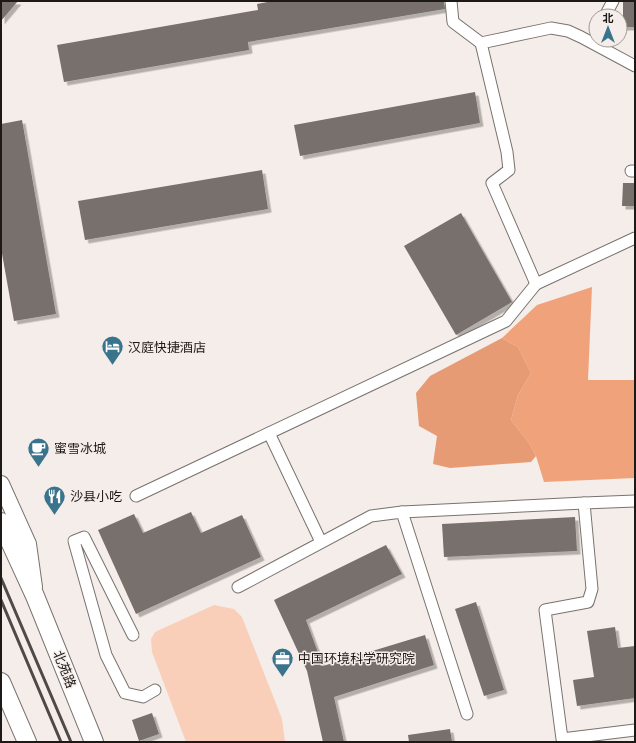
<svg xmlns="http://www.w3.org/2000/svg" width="636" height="743" viewBox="0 0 636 743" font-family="Barlow,'Noto Sans SC',sans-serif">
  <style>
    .green { fill: #facfb9 }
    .forest { fill: #f0a37b }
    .water { fill: #e79b74 }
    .building { fill: #78706d; filter: url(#shadow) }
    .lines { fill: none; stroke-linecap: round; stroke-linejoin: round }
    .street-casing { stroke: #79726e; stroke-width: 13 }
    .secondary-casing { stroke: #79726e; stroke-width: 18 }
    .primary-casing { stroke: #79726e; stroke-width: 20 }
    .street { stroke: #fff; stroke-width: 11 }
    .secondary { stroke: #fff; stroke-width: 16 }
    .primary { stroke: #fff; stroke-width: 18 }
    .rail { stroke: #4f4a48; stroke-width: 3 }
    .labels { text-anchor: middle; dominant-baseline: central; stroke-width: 3; stroke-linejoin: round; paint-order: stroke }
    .poi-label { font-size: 13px; fill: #1c1917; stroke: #f5ede9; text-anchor: start }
    .street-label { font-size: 13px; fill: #1c1917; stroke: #f5ede9 }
  </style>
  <defs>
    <filter id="shadow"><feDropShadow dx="3.5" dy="3.5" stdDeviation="0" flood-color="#0004"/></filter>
  </defs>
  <rect width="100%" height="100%" fill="#f5ede9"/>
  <!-- green -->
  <path class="green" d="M214,605L234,609L242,617L282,719L285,742H186L152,652L151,639L155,632Z"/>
  <!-- forest -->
  <path class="forest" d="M592,287L588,380H635V478L544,482L536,456L529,443L511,420L518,395L531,373L518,347L502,338L537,305Z"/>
  <!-- water -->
  <path class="water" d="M502,338L518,347L531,373L518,395L511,420L529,443L536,456L531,462L450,468L433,464L437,436L419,426L416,393L430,376Z"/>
  <!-- building -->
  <g class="building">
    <path d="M1,1H18L1,21Z"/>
    <path d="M273,1H444L445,9L248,42L249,50L64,82L57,45L258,10L257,4Z"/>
    <rect x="623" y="1" width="12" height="26"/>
    <path d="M475,92L480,123L300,156L294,125Z"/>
    <path d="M22,120L56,314L14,321L1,248V124Z"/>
    <path d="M262,170L268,209L85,240L78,201Z"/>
    <path d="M623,183H635V206H622Z"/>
    <path d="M461,213L512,302L456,335L404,246Z"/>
    <path d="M191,512L201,533L242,515L261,557L136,614L98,530L134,514L143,533Z"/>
    <path d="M575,517L577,551L444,557L442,524Z"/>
    <path d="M386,545L402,574L306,620L323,666L425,635L434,665L334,697L344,742H323L307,671L274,600Z"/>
    <path d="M476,602L504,690L484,696L455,609Z"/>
    <path d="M615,627L618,648L635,646V698L577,706L573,680L594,677L587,631Z"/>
    <path d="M152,713L159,734L139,741L132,720Z"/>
    <path d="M450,729L452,742H409L408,735Z"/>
  </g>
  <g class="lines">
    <defs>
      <g id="street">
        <path d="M451,1L453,22L481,43"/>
        <path d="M605,16L613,1"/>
        <path d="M635,66L581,37L568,31L551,28L481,43L507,152L509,170L492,183L536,284L635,238"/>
        <path d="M631,171H635"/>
        <path d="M269,433L321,542"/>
        <path d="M136,496L506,321L536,284"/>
        <path d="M635,501L584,503L592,589L588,602L545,610L562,739L635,730"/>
        <path d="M402,512L584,503"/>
        <path d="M238,587L371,516L402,512L467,714"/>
        <path d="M133,635L84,537L74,541L106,655L125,693L143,697L155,690"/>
      </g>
      <path id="secondary" d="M1,484L28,544L34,587"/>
      <g id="primary">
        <path d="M1,522L35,596L94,742"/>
        <path d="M1,682L27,742"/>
      </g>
    </defs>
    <!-- street casing -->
    <use href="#street" class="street-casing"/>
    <!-- secondary casing -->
    <use href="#secondary" class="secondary-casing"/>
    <!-- primary casing -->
    <use href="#primary" class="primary-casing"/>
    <!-- street -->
    <use href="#street" class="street"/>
    <!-- secondary -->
    <use href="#secondary" class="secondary"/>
    <!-- primary -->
    <use href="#primary" class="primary"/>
    <!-- rail -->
    <g class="rail">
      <path d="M1,578L71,742"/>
      <path d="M1,600L61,742"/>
    </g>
  </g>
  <!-- icons -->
  <defs>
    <symbol id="hotel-pin" viewBox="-11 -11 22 30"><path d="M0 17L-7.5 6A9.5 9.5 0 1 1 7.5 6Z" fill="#39738c" stroke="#f5ede9"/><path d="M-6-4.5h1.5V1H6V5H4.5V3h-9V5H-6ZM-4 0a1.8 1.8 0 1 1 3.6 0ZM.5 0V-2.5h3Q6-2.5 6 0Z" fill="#fff"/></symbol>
    <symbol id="cafe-pin" viewBox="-11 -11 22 30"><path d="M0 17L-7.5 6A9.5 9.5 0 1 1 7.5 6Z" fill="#39738c" stroke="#f5ede9"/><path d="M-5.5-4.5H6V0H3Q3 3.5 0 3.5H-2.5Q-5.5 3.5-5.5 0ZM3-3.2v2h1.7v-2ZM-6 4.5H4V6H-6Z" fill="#fff"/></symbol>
    <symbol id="restaurant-pin" viewBox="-11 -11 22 30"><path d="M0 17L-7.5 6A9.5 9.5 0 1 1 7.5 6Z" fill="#39738c" stroke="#f5ede9"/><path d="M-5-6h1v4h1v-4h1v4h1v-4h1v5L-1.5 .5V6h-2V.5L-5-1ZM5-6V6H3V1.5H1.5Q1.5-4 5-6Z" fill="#fff"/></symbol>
    <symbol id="office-pin" viewBox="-11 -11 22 30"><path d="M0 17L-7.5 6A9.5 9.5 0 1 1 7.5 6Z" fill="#39738c" stroke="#f5ede9"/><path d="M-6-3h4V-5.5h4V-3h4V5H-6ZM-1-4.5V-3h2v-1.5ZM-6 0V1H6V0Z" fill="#fff"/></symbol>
  </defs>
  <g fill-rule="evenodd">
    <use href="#hotel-pin" x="100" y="334" width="25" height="34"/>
    <use href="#cafe-pin" x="26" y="436" width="25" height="34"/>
    <use href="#restaurant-pin" x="42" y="484" width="25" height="34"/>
    <use href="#office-pin" x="270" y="646" width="25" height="34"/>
  </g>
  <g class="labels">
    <!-- poi labels -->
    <g class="poi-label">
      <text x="128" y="347">汉庭快捷酒店</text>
      <text x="54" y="448">蜜雪冰城</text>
      <text x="70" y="496">沙县小吃</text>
      <text x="298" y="658">中国环境科学研究院</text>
    </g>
    <!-- street labels -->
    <g class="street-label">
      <text transform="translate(65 669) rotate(68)">北苑路</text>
    </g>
  </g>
  <!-- border -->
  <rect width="636" height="743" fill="none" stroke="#1c1917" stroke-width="4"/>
  <!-- north arrow -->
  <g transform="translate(608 28)"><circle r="19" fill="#f5ede9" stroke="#9e9895"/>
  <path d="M0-3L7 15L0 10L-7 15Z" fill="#39738c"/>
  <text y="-6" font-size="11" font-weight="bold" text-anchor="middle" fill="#1c1917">北</text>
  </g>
</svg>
